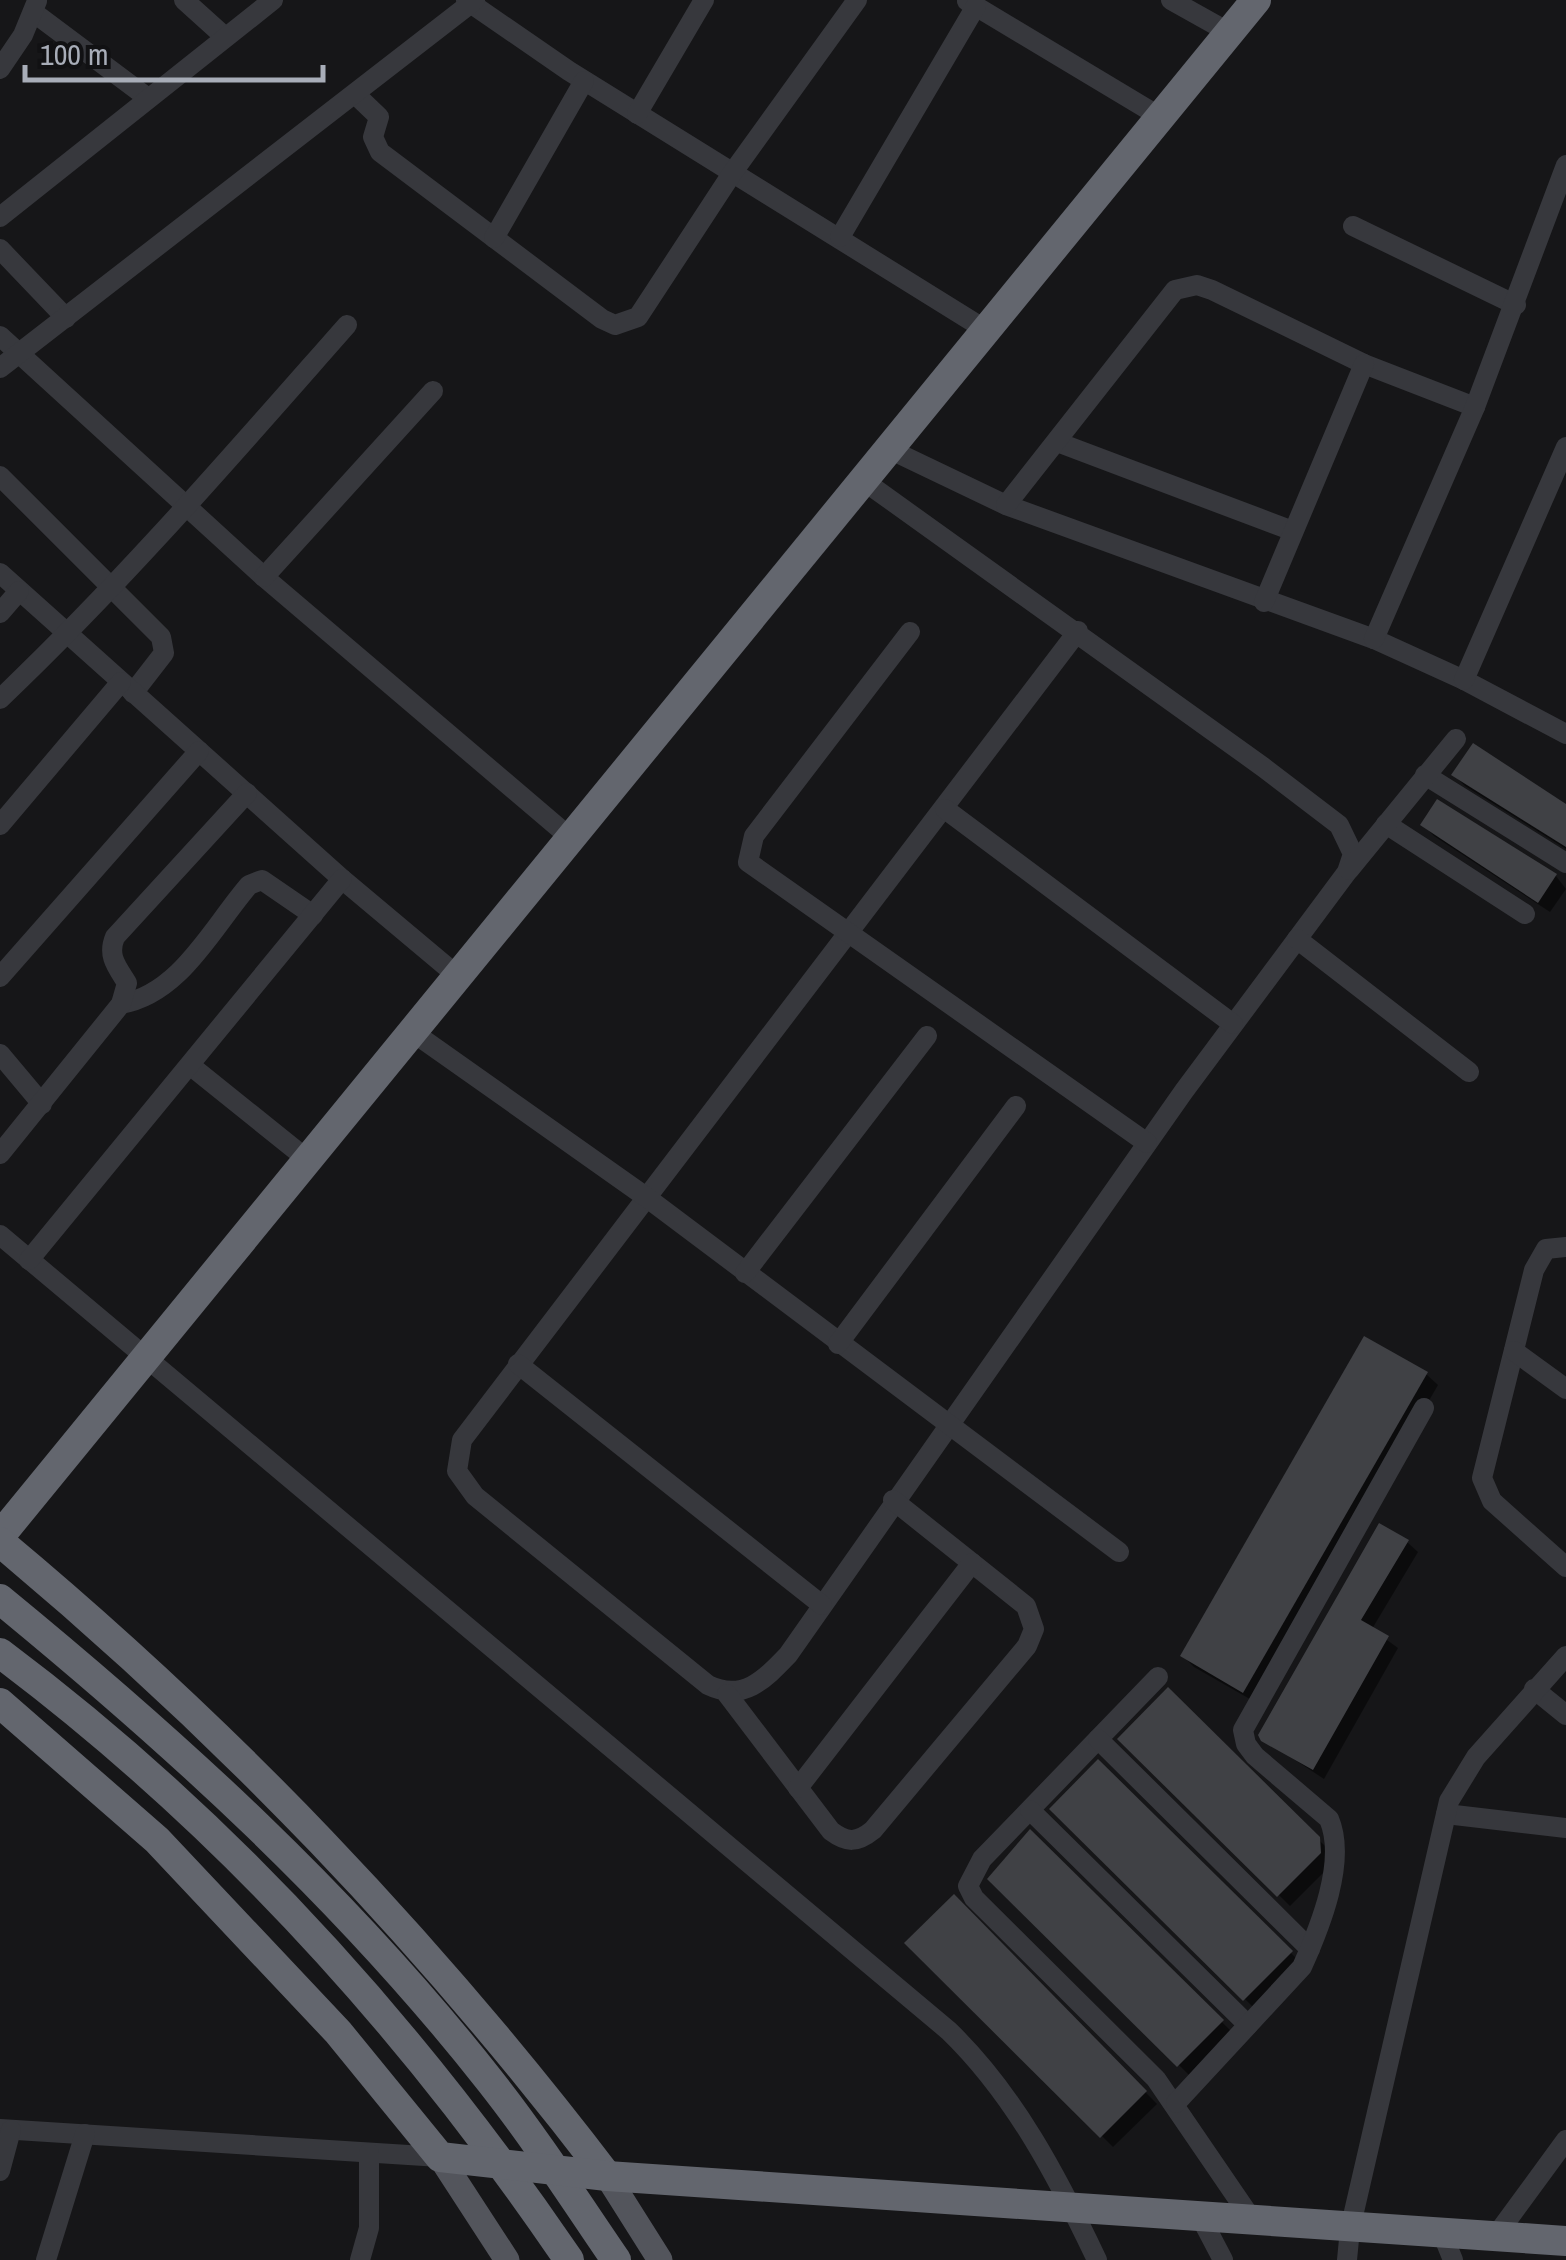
<svg xmlns="http://www.w3.org/2000/svg" width="1566" height="2260" viewBox="0 0 1566 2260" font-family="'Archivo Narrow',sans-serif">
  <style>
    .shadow { fill: #0007 }
    .building { fill: #404145 }
    .lines { fill: none; stroke-linecap: round; stroke-linejoin: round }
    .minor { stroke: #37383d; stroke-width: 20 }
    .major { stroke: #53555c; stroke-width: 25 }
    .highway { stroke: #63666e; stroke-width: 30 }
  </style>
  <rect width="100%" height="100%" fill="#161618"/>
  <!-- shadow -->
  <g class="shadow">
    <path d="M1454,775L1566,807V849L1465,786Z"/>
    <path d="M1438,802L1556,876L1566,889L1550,912L1434,836L1423,825Z"/>
    <path d="M1426,1374L1438,1385L1255,1702L1194,1667L1183,1656Z"/>
    <path d="M1407,1542L1418,1552L1372,1629L1398,1648L1324,1779L1263,1739Z"/>
    <path d="M1168,1690L1330,1851L1331,1865L1290,1906L1121,1739Z"/>
    <path d="M1098,1762L1302,1964L1256,2010L1053,1809Z"/>
    <path d="M1030,1833L1233,2033L1190,2076L990,1878Z"/>
    <path d="M954,1897L1157,2104L1113,2147L908,1943Z"/>
  </g>
  <!-- building -->
  <g class="building">
    <path d="M1473,743L1566,804V847L1451,775Z"/>
    <path d="M1437,799L1557,874L1538,903L1420,825Z"/>
    <path d="M1364,1336L1428,1372L1243,1693L1180,1656Z"/>
    <path d="M1379,1523L1409,1540L1361,1620L1389,1636L1313,1770L1261,1741L1258,1735Z"/>
    <path d="M1168,1687L1320,1837L1321,1853L1277,1897L1117,1739Z"/>
    <path d="M1098,1759L1293,1951L1243,2001L1049,1809Z"/>
    <path d="M1030,1829L1224,2020L1177,2067L987,1879Z"/>
    <path d="M954,1894L1147,2091L1100,2138L904,1943Z"/>
  </g>
  <g class="lines">
    <!-- minor -->
    <g class="minor">
      <path d="M184,0L225,37"/>
      <path d="M466,0L569,71L986,330"/>
      <path d="M1171,0L1230,33"/>
      <path d="M967,1L1162,118"/>
      <path d="M33,12L148,98"/>
      <path d="M0,69L23,35L37,1"/>
      <path d="M355,94L379,117L373,137L380,152L602,319L615,325L638,317L733,172L857,0"/>
      <path d="M637,114L704,0"/>
      <path d="M0,217L273,0"/>
      <path d="M1353,226L1516,305"/>
      <path d="M840,237L976,6"/>
      <path d="M494,238L584,81"/>
      <path d="M0,249L66,318"/>
      <path d="M0,336L264,577L573,840"/>
      <path d="M0,368L475,0"/>
      <path d="M1057,442L1293,531"/>
      <path d="M889,449L1006,505L1374,639L1464,680L1566,734"/>
      <path d="M0,476L161,637L164,653L133,693"/>
      <path d="M864,481L1263,767L1339,825L1353,854L1347,872L1184,1091L788,1655C764,1680 743,1702 708,1685L475,1496L457,1471L462,1440L1078,631"/>
      <path d="M1006,505L1175,290L1197,285L1212,290L1364,364L1475,407"/>
      <path d="M0,573L342,879L460,978"/>
      <path d="M264,577L433,391"/>
      <path d="M1264,602L1364,364"/>
      <path d="M0,613L19,591"/>
      <path d="M910,632L754,836L748,862L1147,1143"/>
      <path d="M1374,639L1475,407L1566,165"/>
      <path d="M1464,680L1566,447"/>
      <path d="M0,699C123,582 235,452 347,325"/>
      <path d="M1425,775L1566,863"/>
      <path d="M945,809L1233,1024"/>
      <path d="M1386,824L1525,914"/>
      <path d="M0,825L121,682"/>
      <path d="M1349,870L1456,739"/>
      <path d="M1297,939L1469,1072"/>
      <path d="M0,977L199,751"/>
      <path d="M121,1004C180,994 212,928 249,885L262,880L313,915"/>
      <path d="M414,1033L646,1197L1119,1552"/>
      <path d="M0,1054L42,1104"/>
      <path d="M191,1066L308,1160"/>
      <path d="M0,1154L121,1004L127,983C117,967 107,956 115,937L247,793"/>
      <path d="M0,1235L949,2031C1015,2095 1058,2178 1097,2260"/>
      <path d="M1566,1247L1546,1249L1534,1270L1482,1478L1492,1501L1566,1567"/>
      <path d="M29,1260L342,879"/>
      <path d="M745,1273L927,1036"/>
      <path d="M838,1344L1016,1106"/>
      <path d="M1514,1351L1566,1389"/>
      <path d="M518,1364L822,1605"/>
      <path d="M1158,1677L982,1859L968,1886L974,1898L1156,2079L1253,2221"/>
      <path d="M1534,1689L1566,1715"/>
      <path d="M727,1694L831,1831C847,1843 857,1843 873,1830L1027,1646L1034,1629L1026,1606L893,1500"/>
      <path d="M1098,1739L1310,1949"/>
      <path d="M798,1788L972,1563"/>
      <path d="M1030,1810L1248,2025"/>
      <path d="M1446,1814L1566,1828"/>
      <path d="M1176,2103L1302,1967C1320,1927 1347,1861 1329,1819L1255,1756L1246,1744L1243,1730L1424,1408"/>
      <path d="M0,2129L440,2157"/>
      <path d="M0,2171L11,2130"/>
      <path d="M1201,2218L1223,2260"/>
      <path d="M1442,2233L1453,2260"/>
      <path d="M1495,2237L1566,2140"/>
      <path d="M46,2260L85,2134"/>
      <path d="M360,2260L369,2228V2153"/>
      <path d="M1347,2260L1350,2229L1449,1801L1476,1757L1566,1656"/>
    </g>
    <!-- major -->
    <g class="major">
      <path d="M440,2157L507,2260"/>
      <path d="M607,2176L660,2260"/>
    </g>
    <!-- highway -->
    <g class="highway">
      <path d="M0,1536L1256,0"/>
      <path d="M0,1542C229,1733 426,1939 607,2176"/>
      <path d="M0,1599C178,1745 347,1899 490,2081C535,2138 575,2200 616,2260"/>
      <path d="M0,1653C223,1820 413,2030 569,2260"/>
      <path d="M0,1703L157,1840L338,2032L440,2157L607,2176L1566,2241"/>
    </g>
  </g>
  <!-- scale -->
  <path d="M25 65v15h298v-15" fill="none" stroke="#a8adb8" stroke-width="5"/>
  <text x="40" y="65" font-size="30" fill="#a8adb8" stroke="#111113" stroke-width="8" paint-order="stroke">100 m</text>
</svg>
